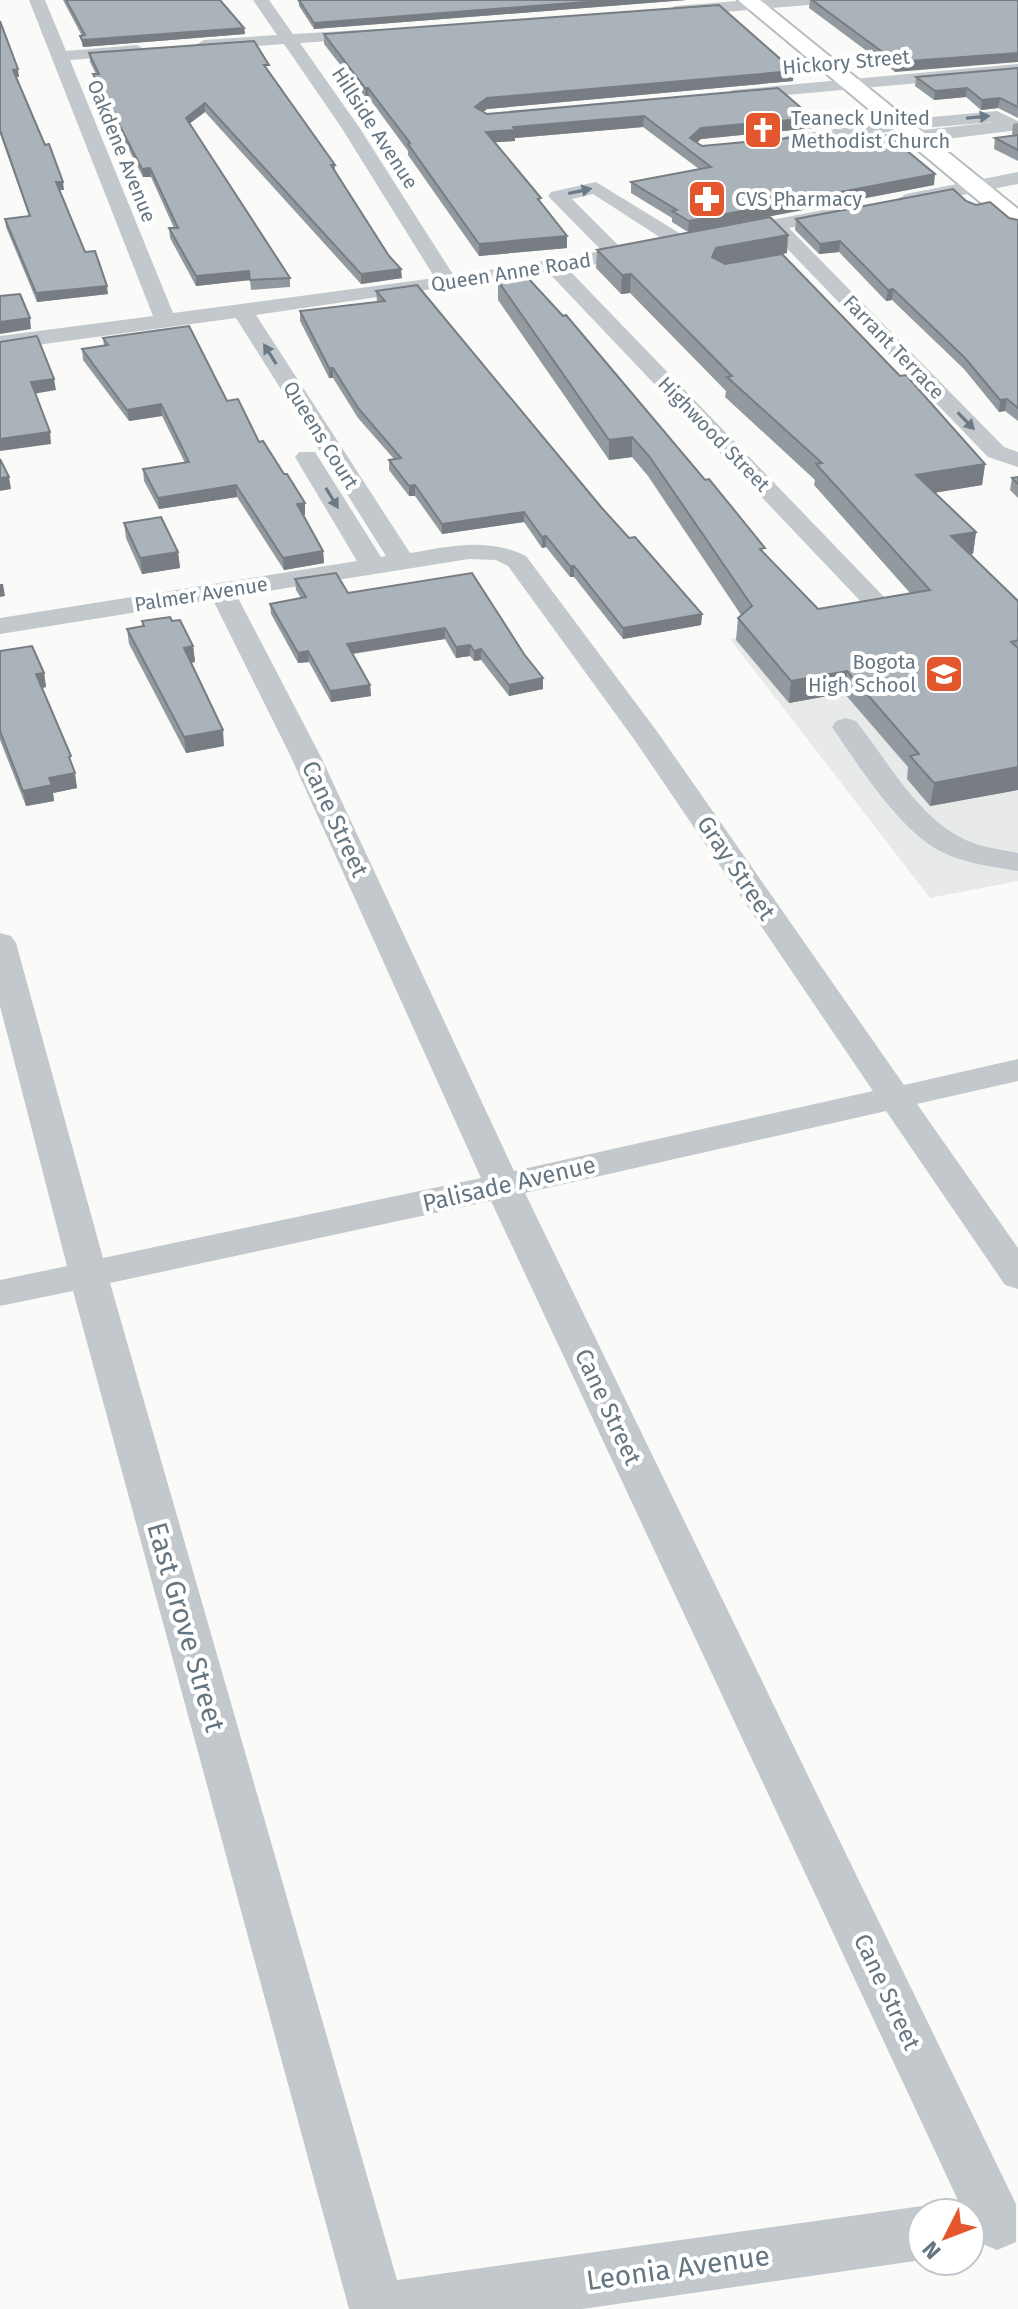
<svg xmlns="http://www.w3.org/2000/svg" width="1018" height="2309" viewBox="0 0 1018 2309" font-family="'Fira Sans',sans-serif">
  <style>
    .built { fill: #e8e9e9 }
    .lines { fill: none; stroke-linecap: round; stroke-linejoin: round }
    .major-casing { stroke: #b5babe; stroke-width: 4 }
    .minor { fill: #c3c8cc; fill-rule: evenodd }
    .major { fill: #fff; fill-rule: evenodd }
    .wall { fill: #929a9f }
    .shaded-wall { fill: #777d82 }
    .building { fill: #aab3b9; stroke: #777d82; stroke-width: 2 }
    .oneway { fill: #6a7a87 }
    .labels { text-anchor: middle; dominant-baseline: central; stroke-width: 8; stroke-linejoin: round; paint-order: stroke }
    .far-street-label { font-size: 20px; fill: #657683; stroke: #fff }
    .far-poi-label { font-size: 20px; fill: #657683; stroke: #fff; text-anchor: start }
    .street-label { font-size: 24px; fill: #657683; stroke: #fff }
    .near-street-label { font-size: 28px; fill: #657683; stroke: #fff }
  </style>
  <rect width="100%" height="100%" fill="#fafaf8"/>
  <!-- built -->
  <path class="built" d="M995,588L1018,612V881L930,898L730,639Z"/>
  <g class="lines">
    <defs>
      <path id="major" d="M738,0H760L1018,209V228L1009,226Z"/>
    </defs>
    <!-- major casing -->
    <use href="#major" class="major-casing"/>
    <!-- minor -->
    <g class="minor">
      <path d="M29,0H45L66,51L137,45L145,50L137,55L70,60L173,313L435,278L341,127L284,44L204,50L196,45L204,40L277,35L253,0H269L293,34L378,29L380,33L372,38L300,43L359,127L454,276L602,251L548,196L551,192L596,182L689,239L692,243L689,247H675L593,194L572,199L621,248L644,244L654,250L644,256L568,269L888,601L884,607H866L548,272L256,315L410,553C450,546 488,537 526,556L656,730L904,1085L1018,1059V1081L917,1104L1018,1248V1289L1005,1285L886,1111L525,1193L1016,2204V2242L997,2250L978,2242L970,2226V2213H964L491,1201L110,1283L397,2280L922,2206L940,2213H922V2260L582,2309H349L73,1291L0,1306V1280L67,1266L0,1006V933L11,936L16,943L103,1258L481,1178L291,757L213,600L0,634V618L357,561L295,457L299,452H315L381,557L386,556L236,318L0,350V336L153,316ZM469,559L496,560L508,566L636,742L873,1091L514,1171L321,757L237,596Z"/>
      <path d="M750,0H817L809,5L675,16L667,11L675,6Z"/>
      <path d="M1018,64V74L733,100L724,95L733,90Z"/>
      <path d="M997,111L1018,121V130L915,143L906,137L915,131L994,122L900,130L786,148L777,142L786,136L900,120Z"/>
      <path d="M1018,172V184L906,206L896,200L906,194Z"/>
      <path d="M844,206L854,212L851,216L789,228L1004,447L1018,452V467L988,457L771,232L729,240L719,234L729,228Z"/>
      <path d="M846,718L856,721C886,759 915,812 958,836C977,847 998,849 1018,853V871C994,867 969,864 946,854C902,835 859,766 832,727L836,721Z"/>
    </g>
    <!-- major -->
    <use href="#major" class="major"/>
  </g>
  <!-- wall -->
  <g class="wall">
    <path d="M63,0H220L244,28L245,34L83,47L80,36H82Z"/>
    <path d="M297,0H686L314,29L299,6V3Z"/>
    <path d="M810,0H1018L895,72L809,8Z"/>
    <path d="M0,21L19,77H16L64,190H60L85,252L108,294L37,302L6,227L5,219L29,216L0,134Z"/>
    <path d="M324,34L793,81L487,109L483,112L487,114L813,118V128L701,139L697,143L702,146L840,140L934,185L688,232L672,222V218L631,193V182L699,169L643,127L515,138V141L495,142L567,236V248L479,256L408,155V151L369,98H366L324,44Z"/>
    <path d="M89,53L270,73L335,165V171L402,278L361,284L205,112L189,124L290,278V287L251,290L250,280L196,286L170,238L169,228H174L151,177H143L94,83L93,74H96L90,62Z"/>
    <path d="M1018,68V118L998,108L981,110L966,97L934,100L915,86L916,77Z"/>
    <path d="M1018,123V161L994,149L995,138L1014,135L1012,134L1013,124Z"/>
    <path d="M966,201L1009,218L1018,220V421L1005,411L999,412L964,369L892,300L886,301L839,252L819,254L795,230L796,219Z"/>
    <path d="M597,250L787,253L780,255L985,464L982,485L934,493L976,532L973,554H970L1018,601V790L930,806L907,779L908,767L844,693L789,703L736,640L738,618L741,615L648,476L632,457L609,460L498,300V281L818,609L911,594L814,485L815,480L725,397L726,391L630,293L621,294L596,268Z"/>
    <path d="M376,291L601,507L629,538L702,614L701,625L623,639L574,577H570L546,547L542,548L524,522L442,534L415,496H409L389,470V460L394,459L358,418L333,378H329L300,321V311L377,302Z"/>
    <path d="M103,338L227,401L305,503V515H304L323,551L324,563L284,570L237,497L159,509L144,481L143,469L185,463L162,416L129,421L83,360L82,349L104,346Z"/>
    <path d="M1018,477V498L1010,490L1012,478Z"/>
    <path d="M124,523L178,552L180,568L142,574L126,538Z"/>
    <path d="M295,579L348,593L524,654L543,678V689L509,696L481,660L474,661L470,656L456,658L445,639L353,654L370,685L371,696L331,702L309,662L298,663L271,614L270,604L301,598L296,590Z"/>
    <path d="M142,621H172L193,646L195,662L191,663L224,746L186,753L129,644L127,629L142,626Z"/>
    <path d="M0,651L44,673L46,687L42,688L73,767L77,788L53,793L54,801L26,806L0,740Z"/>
  </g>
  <!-- shaded-wall -->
  <g class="shaded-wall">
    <path d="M612,0H686L314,29V23Z"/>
    <path d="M244,28L245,34L83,47L82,40Z"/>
    <path d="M1018,53V62L895,72L896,62Z"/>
    <path d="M18,69L19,77H14L13,70Z"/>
    <path d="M794,71L793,81L487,109L475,118V107L487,98Z"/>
    <path d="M365,88H368L369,98H366Z"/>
    <path d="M967,88L966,97L934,100L935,91Z"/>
    <path d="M1000,98L998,108L981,110L982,100Z"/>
    <path d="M205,103V112L186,126V118Z"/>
    <path d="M644,116L643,127L515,138V141L487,143L486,132L513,127Z"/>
    <path d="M813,118V128L701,139L689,149L690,138L701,128Z"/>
    <path d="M150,168L151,177H143L142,169Z"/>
    <path d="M935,174L934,185L688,232L689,221Z"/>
    <path d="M56,182H63L64,190H57Z"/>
    <path d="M788,235L787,253L715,267L712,257L716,248Z"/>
    <path d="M567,236V248L479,256V244Z"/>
    <path d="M840,241L839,252L819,254L820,244Z"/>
    <path d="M401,269L402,278L361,284V274Z"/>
    <path d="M249,271L250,280L196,286V276Z"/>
    <path d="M631,274L630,293L621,294L622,275Z"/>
    <path d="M107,286L108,294L37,302L36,293Z"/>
    <path d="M893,289L892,300L886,301L888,290Z"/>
    <path d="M30,318L31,329L0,334V322Z"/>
    <rect x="329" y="368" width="4" height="10"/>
    <path d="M54,379L56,390L33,394L31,382Z"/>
    <path d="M1007,399L1005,411L999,412L1000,400Z"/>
    <path d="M161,404L162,416L129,421L127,410Z"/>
    <path d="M50,432L51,444L0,451V439Z"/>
    <path d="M632,437V457L609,460V440Z"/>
    <path d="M985,464L982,485L913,496L916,475Z"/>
    <path d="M9,477L11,489L0,491V478Z"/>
    <path d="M236,485L237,497L159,509L158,498Z"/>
    <path d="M415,485V496H409V486Z"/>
    <path d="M305,503V515L298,516L297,504Z"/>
    <path d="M524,512V522L442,534V524Z"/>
    <path d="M976,532L973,554L948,558L951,536Z"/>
    <path d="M546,536V547L542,548V537Z"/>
    <path d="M323,551L324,563L284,570L283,558Z"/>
    <path d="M178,552L180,568L142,574L140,558Z"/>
    <rect x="570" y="566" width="4" height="11"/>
    <path d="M0,584H3L5,596L0,597Z"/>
    <path d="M702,614L701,625L623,639V628Z"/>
    <path d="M445,628V639L348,654L347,644Z"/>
    <path d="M470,645V656L456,658V647Z"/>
    <path d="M193,646L195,662L186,663L184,648Z"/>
    <path d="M481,649V660L474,661V651Z"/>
    <path d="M308,651L309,662L298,663V653Z"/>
    <path d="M847,671L844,693L789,703L791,681Z"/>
    <path d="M44,673L46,687L38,689L36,674Z"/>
    <path d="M543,678V689L509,696V685Z"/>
    <path d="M370,685L371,696L331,702L330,691Z"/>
    <path d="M223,730L224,746L186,753L184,737Z"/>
    <path d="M1018,767V790L930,806L934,783Z"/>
    <path d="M75,773L77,788L53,793L54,801L26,806L23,791L49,778Z"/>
  </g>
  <!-- building -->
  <g class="building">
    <path d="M66,0H220L244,28L82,40L80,36L85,35Z"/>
    <path d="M299,0H612L314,23Z"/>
    <path d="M812,0H1018V53L896,62Z"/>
    <path d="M719,5L794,71L487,98L475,107L487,114L778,88L813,118L701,128L690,138L702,146L833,134L840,140L888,135L935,174L689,221L672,211L677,210L631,182L711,167L644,116L513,127L515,130L486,132L541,198L538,199L567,236L479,244L408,144L410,143L368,88H365L324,34Z"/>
    <path d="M0,21L18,69L13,70L45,145L49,144L63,182H56L85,252L95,251L107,286L36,293L5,219L30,216L0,130Z"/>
    <path d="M254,41L269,65H264L335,165H331L389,256L401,269L361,274L205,103L186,118L290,278L250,280L249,271L196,276L169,228H178L150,168L142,169L93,74H99L89,53Z"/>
    <path d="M1018,68V107L1000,98L982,100L967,88L935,91L916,77Z"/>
    <path d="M1018,135V150L995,138Z"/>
    <path d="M953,189L966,201L976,205L990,202L1009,218L1018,220V408L1007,399L1000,400L965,358L893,289L888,290L840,241L820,244L796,219Z"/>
    <path d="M770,217L788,235L716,248L712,257L725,264L782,254L900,376L906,375L985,464L916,475L976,532L951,536L1018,601V640L1011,642L1018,648V767L934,783L910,756L919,754L847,671L791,681L738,618L752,606L649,456L632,437L609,440L498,281L528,278L563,316L566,315L705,480L709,479L765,548L760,549L818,609L930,590L816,464L822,463L727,377L732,376L631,274L622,275L597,250Z"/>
    <path d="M417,285L601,507L629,538L635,537L702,614L623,628L574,566H570L546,536L542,537L524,512L442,524L415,485L409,486L389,460L401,458L358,408L333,368H329L300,311L385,301L376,291Z"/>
    <path d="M20,294L30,318L0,322V296Z"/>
    <path d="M189,326L227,401L238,399L259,442L263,441L284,474H287L305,503L297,504L323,551L283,558L236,485L158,498L143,469L189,462L161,404L127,410L82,349L108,345L103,338Z"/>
    <path d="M37,336L54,379L31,382L50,432L0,439V342Z"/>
    <path d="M0,459L9,477L0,478Z"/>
    <path d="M1018,477V484L1012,478Z"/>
    <path d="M161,517L178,552L140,558L124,523Z"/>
    <path d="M336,573L348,593L472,573L524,654L543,678L509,685L481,649L474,651L470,645L456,647L445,628L347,644L370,685L330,691L308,651L298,653L270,604L306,597L295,579Z"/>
    <path d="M170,617L172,621L180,620L193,646L184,648L223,730L184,737L127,629L144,626L142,621Z"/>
    <path d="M32,646L44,673L36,674L71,756L69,757L75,773L49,778L52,785L23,791L0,731V651Z"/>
  </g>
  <!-- one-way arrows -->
  <defs><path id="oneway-solid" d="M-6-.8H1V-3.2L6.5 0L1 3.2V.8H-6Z" transform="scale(2)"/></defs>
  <g class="oneway">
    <use href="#oneway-solid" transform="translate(978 117) rotate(-6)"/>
    <use href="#oneway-solid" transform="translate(580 191) rotate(-12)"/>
    <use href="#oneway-solid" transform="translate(270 354) rotate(-122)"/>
    <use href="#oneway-solid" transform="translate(966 421) rotate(46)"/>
    <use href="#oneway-solid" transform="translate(332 498) rotate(59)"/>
  </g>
  <!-- icons -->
  <defs>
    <symbol id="church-square" viewBox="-11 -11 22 22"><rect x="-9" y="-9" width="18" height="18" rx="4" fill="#e4572e" stroke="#fff"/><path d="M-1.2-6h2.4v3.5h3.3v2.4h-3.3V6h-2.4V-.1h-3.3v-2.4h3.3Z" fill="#fff"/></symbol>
    <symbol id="pharmacy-square" viewBox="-11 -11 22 22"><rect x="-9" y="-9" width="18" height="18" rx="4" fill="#e4572e" stroke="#fff"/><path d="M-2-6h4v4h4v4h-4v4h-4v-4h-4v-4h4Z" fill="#fff"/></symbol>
    <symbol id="school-square" viewBox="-11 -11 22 22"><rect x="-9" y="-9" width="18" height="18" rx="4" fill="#e4572e" stroke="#fff"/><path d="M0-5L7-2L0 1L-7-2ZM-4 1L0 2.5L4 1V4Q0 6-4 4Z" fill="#fff"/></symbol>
  </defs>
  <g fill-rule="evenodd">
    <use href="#church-square" x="741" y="108" width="44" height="44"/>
    <use href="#pharmacy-square" x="685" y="177" width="44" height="44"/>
    <use href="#school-square" x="922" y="652" width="44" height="44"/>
  </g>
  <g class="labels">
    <!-- far-street labels -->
    <g class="far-street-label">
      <text transform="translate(846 62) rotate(-5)">Hickory Street</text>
      <text transform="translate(375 128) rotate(57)">Hillside Avenue</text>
      <text transform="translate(122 151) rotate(68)">Oakdene Avenue</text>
      <text transform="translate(511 272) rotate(-9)">Queen Anne Road</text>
      <text transform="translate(894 347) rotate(46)">Farrant Terrace</text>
      <text transform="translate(714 434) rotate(46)">Highwood Street</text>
      <text transform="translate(321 435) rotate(58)">Queens Court</text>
      <text transform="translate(201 594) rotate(-9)">Palmer Avenue</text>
    </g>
    <!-- far-poi labels -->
    <g class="far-poi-label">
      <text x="791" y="118">Teaneck United<tspan x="791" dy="23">Methodist Church</tspan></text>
      <text x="735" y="199">CVS Pharmacy</text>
      <text x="916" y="662" text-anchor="end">Bogota<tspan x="916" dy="23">High School</tspan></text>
    </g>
    <!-- street labels -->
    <g class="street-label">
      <text transform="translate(335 819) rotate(65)">Cane Street</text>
      <text transform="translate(736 868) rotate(56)">Gray Street</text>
      <text transform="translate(509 1184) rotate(-13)">Palisade Avenue</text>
      <text transform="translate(608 1407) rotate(65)">Cane Street</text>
      <text transform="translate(887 1992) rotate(65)">Cane Street</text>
    </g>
    <!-- near-street labels -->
    <g class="near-street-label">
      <text transform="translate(186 1627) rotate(74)">East Grove Street</text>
      <text transform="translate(678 2268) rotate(-8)">Leonia Avenue</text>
    </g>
  </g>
  <!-- north arrow -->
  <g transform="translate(946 2237) rotate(228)"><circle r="38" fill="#ffffff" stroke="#c1c8cd" stroke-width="2"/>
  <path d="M0-6L14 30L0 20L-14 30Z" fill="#e4572e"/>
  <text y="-12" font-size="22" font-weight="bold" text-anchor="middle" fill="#657683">N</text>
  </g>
</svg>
